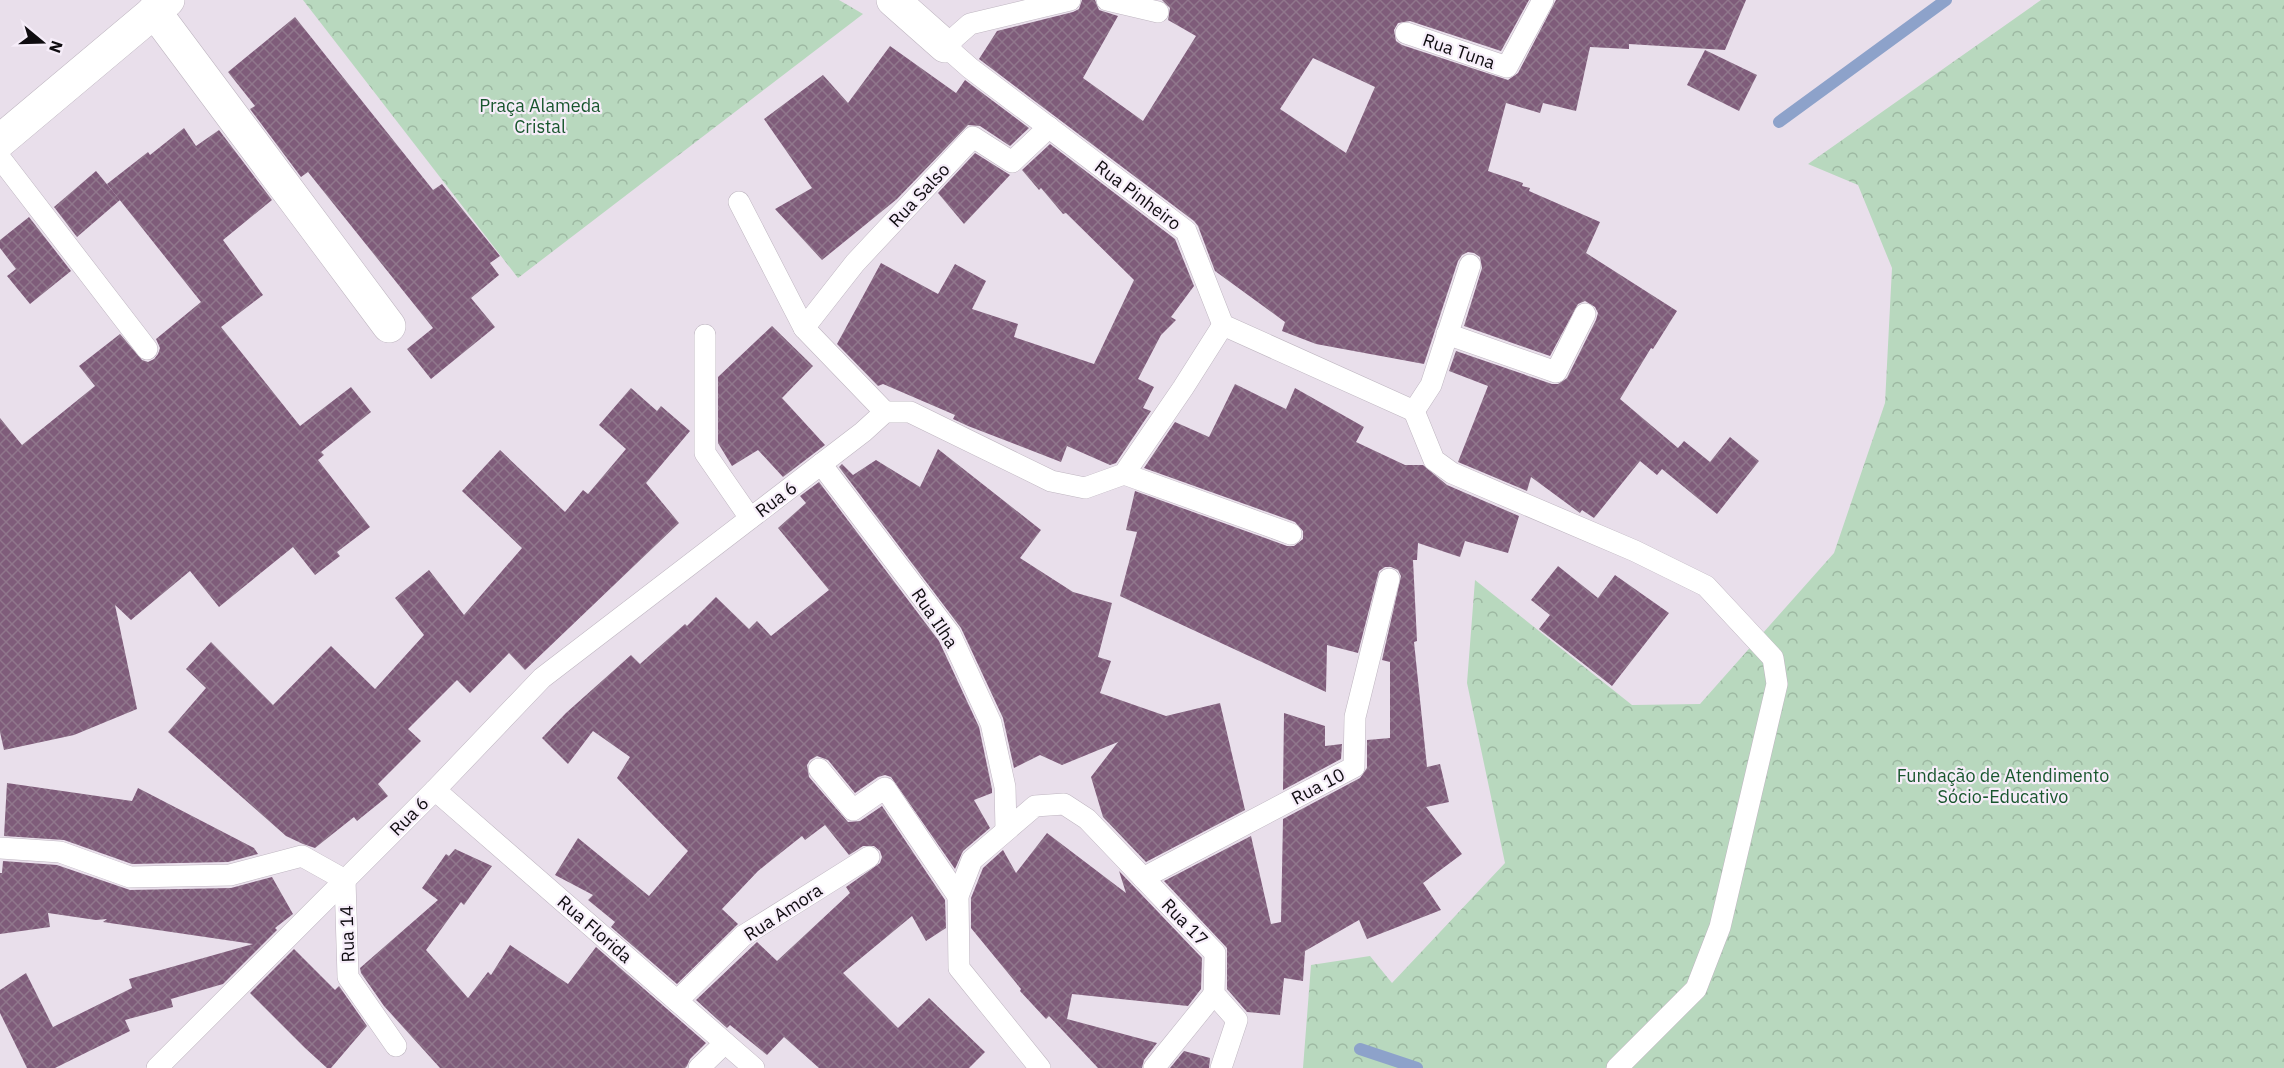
<svg xmlns="http://www.w3.org/2000/svg" width="2284" height="1068" viewBox="0 0 2284 1068" font-family="'IBM Plex Sans',sans-serif">
  <style>
    .park { fill: url(#park-crowns) }
    .lines { fill: none; stroke-linecap: round; stroke-linejoin: round }
    .stream { stroke: #8da2ca; stroke-width: 12 }
    .building { fill: url(#building-cross-hatch); fill-rule: evenodd }
    .lane-casing { stroke: #bfb6c1; stroke-width: 22 }
    .street-casing { stroke: #bfb6c1; stroke-width: 34 }
    .lane { stroke: #fff; stroke-width: 21 }
    .street { stroke: #fff; stroke-width: 33 }
    .labels { text-anchor: middle; dominant-baseline: central; stroke-width: 4.5; stroke-linejoin: round; paint-order: stroke }
    .street-label { font-size: 18px; fill: #0f0c10; stroke: #f6edf9 }
    .park-label { font-size: 18px; fill: #18562d; stroke: #f6edf9 }
  </style>
  <defs>
    <pattern id="park-crowns" width="20" height="18" patternUnits="userSpaceOnUse" patternTransform="scale(1.5)"><rect width="20" height="18" fill="#b8d8be"/><path d="M2 6a3 3 0 1 1 6 0M12 15a3 3 0 1 1 6 0" fill="none" stroke="#9db8a2"/></pattern>
    <pattern id="building-cross-hatch" width="8" height="8" patternUnits="userSpaceOnUse" patternTransform="scale(1.5)"><rect width="8" height="8" fill="#7f5c7a"/><path d="M0 0l8 8M0 8l8-8" fill="none" stroke="#90778c"/></pattern>
  </defs>
  <rect width="100%" height="100%" fill="#e9dfeb"/>
  <!-- park -->
  <g class="park">
    <path d="M303,0H839L863,14L518,278Z"/>
    <path d="M2041,0H2284V1068H1303L1311,965L1370,956L1392,983L1505,863L1467,683L1475,580L1632,705L1700,704L1834,553L1885,403L1892,268L1858,185L1808,164Z"/>
  </g>
  <g class="lines">
    <!-- stream -->
    <g class="stream">
      <path d="M1779,122L1946,0"/>
      <path d="M1360,1049L1417,1068"/>
    </g>
  </g>
  <!-- building -->
  <g class="building">
    <path d="M1082,0H1095L1099,10L1118,16L1083,78L1143,121L1196,36L1168,20L1170,8L1162,0H1529L1501,51L1410,21L1398,23L1394,30L1396,41L1402,45L1508,80L1518,73L1556,0H1746L1725,50L1629,44V49L1590,47L1576,111L1543,103L1540,113L1506,103L1488,171L1523,183L1522,186L1530,188L1529,191L1600,222L1586,253L1677,311L1653,349L1651,348L1620,399L1678,448L1684,441L1710,462L1730,437L1759,461L1717,514L1662,469L1657,475L1640,461L1594,518L1582,510L1580,513L1531,477L1527,491L1458,462L1488,386L1449,371L1456,351L1552,384H1558L1567,378L1596,320L1598,313L1595,307L1585,301L1578,304L1550,356L1464,326L1482,268L1480,257L1474,253L1468,252L1462,255L1458,261L1424,364L1316,344L1282,331L1285,322L1215,271L1198,226L1194,221L979,59L997,31L1073,12L1079,9ZM1313,58L1375,87L1346,153L1280,109Z"/>
    <path d="M295,17L433,190L442,184L500,256L490,263L499,275L471,298L495,327L431,379L407,349L433,328L308,172L301,177L250,109L255,106L228,72Z"/>
    <path d="M890,46L956,93L965,80L1029,128L1010,146L980,126L968,125L897,199L822,260L775,209L812,188L764,119L823,75L848,103Z"/>
    <path d="M1705,50L1757,75L1739,111L1687,85Z"/>
    <path d="M184,128L196,146L219,130L272,200L223,240L263,295L221,327L300,426L351,387L371,412L321,452L324,455L318,460L370,527L337,552L340,556L315,575L293,547L219,607L190,571L131,620L115,605L137,709L74,735L4,750L0,732V418L22,445L95,386L79,366L120,334L142,360L148,362L154,359L158,354L160,348L156,339L201,302L107,184L148,152L150,155Z"/>
    <path d="M1050,144L1175,239L1194,286L1171,317L1176,320L1161,335L1138,379L1154,387L1143,408L1151,411L1116,463L1110,465L1067,446L1061,462L968,426L953,419L955,415L883,384L878,386L837,344L881,263L938,294L955,264L986,281L972,309L1018,324L1014,337L1094,364L1134,280L1066,213L1063,214L1041,188L1039,190L1022,170Z"/>
    <path d="M975,153L1010,175L964,224L938,193Z"/>
    <path d="M96,171L120,200L77,237L54,207Z"/>
    <path d="M29,217L71,271L30,304L7,276L16,269L0,248V240Z"/>
    <path d="M772,326L813,366L782,398L825,445L783,477L758,450L732,466L718,443V377Z"/>
    <path d="M1235,384L1286,409L1295,388L1364,427L1356,442L1405,465H1423L1447,485L1519,516L1508,553L1465,541L1460,557L1418,543L1417,560H1413L1417,641L1414,642L1427,767L1440,764L1449,802L1426,807L1462,854L1423,883L1441,910L1367,939L1359,920L1305,951L1303,981L1284,978L1280,1015L1247,1012L1227,989V948L1164,881L1251,836L1271,924L1281,922L1283,819L1360,778L1367,768V740L1390,738V662L1382,660L1401,576L1398,570L1391,567H1385L1379,571L1358,653L1327,645L1326,692L1120,596L1137,532L1126,530L1135,491L1287,546H1294L1303,539V531L1295,522L1144,468L1175,422L1209,437Z"/>
    <path d="M631,388L657,411L661,406L690,431L646,483L679,523L525,670L509,653L470,693L457,680L408,729L421,741L378,784L388,796L357,821L354,817L315,848L303,844L286,836L168,732L206,688L186,669L211,642L273,705L331,646L375,689L424,635L395,598L429,570L464,615L522,548L462,491L500,450L565,512L583,490L588,494L626,449L599,425Z"/>
    <path d="M938,449L1041,530L1020,558L1073,592L1112,603L1098,657L1111,661L1100,693L1166,716L1220,703L1245,810L1146,862L1103,817L1091,777L1118,742L1062,765L1040,755L1014,768L1003,718L961,628L839,467L842,464L853,475L876,460L920,487Z"/>
    <path d="M819,482L939,641L979,727L992,789V793L974,800L990,828L963,851L955,869L891,777L885,775L878,777L855,793L828,760L817,756L810,760L807,765L809,777L848,822L860,821L882,806L945,900L946,928L926,941L912,916L843,973L898,1028L929,998L985,1052L969,1068H819L784,1037L767,1055L730,1025L727,1028L696,1000L757,942L777,961L850,893L846,887L880,863L882,857L880,851L874,846H863L849,855L825,825L805,840L802,836L758,871L722,909L738,924L677,984L611,927L615,922L588,900L593,895L555,875L578,838L649,896L688,851L617,778L630,757L593,731L568,764L542,738L566,713L631,655L640,664L685,624L687,626L716,597L749,629L757,621L771,636L829,590L778,528L806,503L800,496Z"/>
    <path d="M1558,566L1598,598L1615,575L1669,613L1612,686L1539,629L1550,615L1531,600Z"/>
    <path d="M1284,713L1325,726V746L1342,744L1341,759L1283,790Z"/>
    <path d="M7,783L132,801L138,788L254,848L258,854L228,862L132,864L64,840L4,836Z"/>
    <path d="M1047,833L1126,893L1119,871L1202,958L1201,989L1188,1006L1072,994L1067,1019L1157,1043L1144,1060L1142,1068H1098L1049,1016L1046,1019L1020,991L1021,989L971,928V898L983,868L1003,850L1016,873Z"/>
    <path d="M455,849L492,866L464,905L461,902L426,950L468,998L488,972L491,975L510,945L568,984L596,947L706,1043L690,1059L687,1066L685,1068H440L384,1006L361,973L360,968L438,900L422,888L446,854L449,856Z"/>
    <path d="M3,861L57,865L130,890L231,888L272,877L293,914L275,928L277,930L223,984L171,999L173,1007L125,1020L130,1031L55,1068H27L0,1013V990L26,973L53,1027L132,988L129,979L253,944L103,922L107,919L96,920L48,913L50,927L0,934V873H2Z"/>
    <path d="M294,949L335,990L339,986L367,1026L331,1068H327L305,1048L250,993Z"/>
    <path d="M1184,1051L1210,1058L1209,1068H1170Z"/>
  </g>
  <g class="lines">
    <defs>
      <g id="lane">
        <path d="M1070,0L970,24L945,46L970,68L1186,231L1223,325L1414,411"/>
        <path d="M1107,0L1158,12"/>
        <path d="M1406,33L1507,67L1543,0"/>
        <path d="M0,158L147,349"/>
        <path d="M739,202L804,328L885,412"/>
        <path d="M804,328L855,263L973,137L1012,162L1049,127"/>
        <path d="M1447,334L1556,372L1585,314"/>
        <path d="M705,335V453L750,518"/>
        <path d="M1414,411L1434,460L1452,473L1635,551L1706,586L1773,658L1777,684L1720,927L1696,989L1617,1068"/>
        <path d="M1414,411L1431,385L1470,265"/>
        <path d="M821,464L950,634L991,723L1005,787L1006,830"/>
        <path d="M1124,474L1291,534"/>
        <path d="M819,769L853,810L885,788L958,896"/>
        <path d="M435,790L754,1068"/>
        <path d="M0,848L60,852L130,877L230,875L302,856L345,880L348,977L396,1046"/>
        <path d="M1143,878L1354,767L1355,717L1389,579"/>
        <path d="M677,1001L743,936L869,857"/>
        <path d="M157,1068L435,790L542,678L863,432L885,412H910L1051,481L1085,488L1124,474L1183,388L1223,325"/>
        <path d="M699,1068L725,1043"/>
        <path d="M1040,1068L959,968L958,896L972,860L1035,806L1064,804L1087,819L1215,953L1214,994L1237,1020L1221,1068"/>
        <path d="M1154,1068L1214,994"/>
      </g>
      <g id="street">
        <path d="M893,0L945,46"/>
        <path d="M154,11L389,326"/>
        <path d="M0,141L168,0"/>
      </g>
    </defs>
    <!-- lane casing -->
    <use href="#lane" class="lane-casing"/>
    <!-- street casing -->
    <use href="#street" class="street-casing"/>
    <!-- lane -->
    <use href="#lane" class="lane"/>
    <!-- street -->
    <use href="#street" class="street"/>
  </g>
  <g class="labels">
    <!-- street labels -->
    <g class="street-label">
      <text transform="translate(1459 51) rotate(19)">Rua Tuna</text>
      <text transform="translate(919 195) rotate(-47)">Rua Salso</text>
      <text transform="translate(1138 195) rotate(37)">Rua Pinheiro</text>
      <text transform="translate(776 499) rotate(-37)">Rua 6</text>
      <text transform="translate(935 618) rotate(56)">Rua Ilha</text>
      <text transform="translate(1318 786) rotate(-28)">Rua 10</text>
      <text transform="translate(409 816) rotate(-45)">Rua 6</text>
      <text transform="translate(783 912) rotate(-33)">Rua Amora</text>
      <text transform="translate(1185 922) rotate(46)">Rua 17</text>
      <text transform="translate(595 929) rotate(41)">Rua Florida</text>
      <text transform="translate(347 934) rotate(-92)">Rua 14</text>
    </g>
    <!-- park labels -->
    <g class="park-label">
      <text x="540" y="105">Praça Alameda<tspan x="540" dy="21">Cristal</tspan></text>
      <text x="2003" y="775">Fundação de Atendimento<tspan x="2003" dy="21">Sócio-Educativo</tspan></text>
    </g>
  </g>
  <!-- north arrow -->
  <g transform="translate(42 42) rotate(109)" stroke="#f6edf9" stroke-width="4.5" paint-order="stroke">
  <path d="M0-4.5L10 22L0 15L-10 22Z" fill="#0f0c10"/>
  <text y="-9" font-size="16" font-weight="bold" text-anchor="middle" fill="#0f0c10">N</text>
  </g>
</svg>
